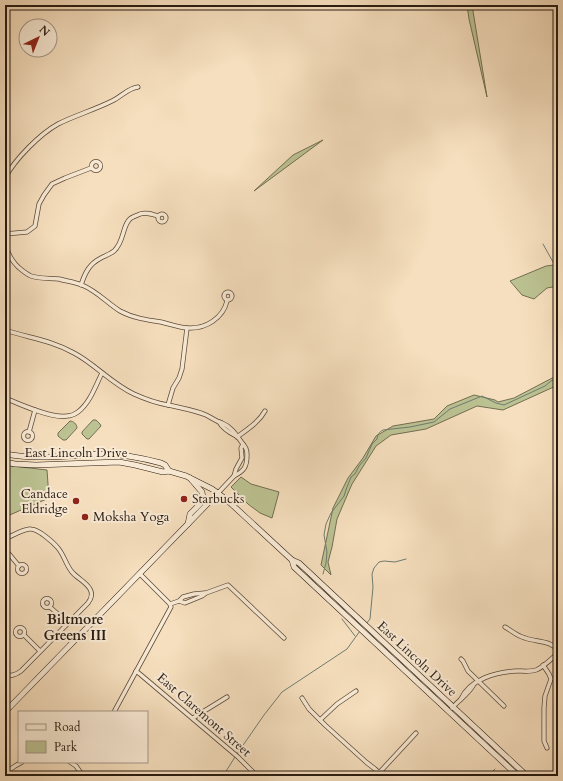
<svg xmlns="http://www.w3.org/2000/svg" width="563" height="781" viewBox="0 0 563 781" font-family="Cardo,serif">
  <style>
    .green { fill: #bcc292; stroke: #726e52 }
    .lines { fill: none; stroke-linecap: round; stroke-linejoin: round }
    .stream { stroke: #6e7c73; stroke-width: 1 }
    .minor-casing { stroke: #5c4c3c; stroke-width: 5 }
    .secondary-casing { stroke: #281b11; stroke-width: 6 }
    .minor { stroke: #f9ead5; stroke-width: 3.5 }
    .secondary { stroke: #f9ead5; stroke-width: 5 }
    .poi-dot { fill: #8f2418; stroke: #f9ead5; stroke-width: 1.5 }
    .labels { text-anchor: middle; dominant-baseline: central; stroke-width: 4; stroke-linejoin: round; paint-order: stroke }
    .street-label { font-size: 13px; fill: #281b11; stroke: #f9ead5 }
    .poi-label { font-size: 13px; fill: #281b11; stroke: #f9ead5; text-anchor: start }
    .neighbourhood-label { font-size: 14px; font-weight: bold; fill: #281b11; stroke: #f9ead5 }
  </style>
  <rect width="100%" height="100%" fill="#f6dfbe"/>
  <filter id="stains"><feTurbulence type="fractalNoise" baseFrequency=".005" numOctaves="4"/><feColorMatrix values="0 0 0 0 .2 0 0 0 0 .09 0 0 0 0 .02 0 0 0 .5 -.17"/></filter>
  <radialGradient id="worn" r=".72"><stop offset=".6" stop-color="#630" stop-opacity="0"/><stop offset="1" stop-color="#630" stop-opacity=".3"/></radialGradient>
  <!-- green -->
  <g class="green">
    <path d="M467,5H472L487,97L469,19Z"/>
    <path d="M323,140L254,191L293,155Z"/>
    <path d="M554,265L558,266V286L547,288L534,299L522,295L510,281L546,266Z"/>
    <path d="M558,375V385L503,410L477,406L426,429L391,435L376,446L352,484L337,519L332,547L328,562L331,575L321,565L333,508L348,478L363,458L376,436L393,426L434,419L447,406L474,395L495,400L498,402L514,398Z"/>
    <path d="M93,420H96L100,424L101,426L89,439H87L82,434V432Z"/>
    <path d="M70,421C73,421 77,424 77,428L66,440H63L58,436V433Z"/>
    <path d="M5,465L47,470L49,498L5,517Z"/>
    <path d="M241,477L251,484L279,492L272,518L260,513L248,504L231,487Z"/>
  </g>
  <g class="lines">
    <!-- stream -->
    <g class="stream">
      <path d="M543,244L558,271"/>
      <path d="M323,574L326,563L327,552L324,535L326,524L331,513L344,496L347,487L351,477L355,474L359,466L366,458L372,444L377,439C378,434 379,432 383,430L410,427L434,422L450,409L482,396L496,403L504,405L545,386L551,381L558,378"/>
      <path d="M342,619L355,636"/>
      <path d="M366,624L370,619L373,587L372,574L374,568L379,562L384,561L395,562L406,559"/>
      <path d="M237,754L264,715L282,692L347,649L360,631"/>
      <path d="M223,776L235,757"/>
      <path d="M488,776L495,769"/>
    </g>
    <defs>
      <g id="minor">
        <circle cx="96" cy="166" r="4.5"/>
        <path d="M5,178C15,159 40,134 58,124C76,115 94,110 112,101C121,97 128,88 138,87"/>
        <circle cx="162" cy="218" r="4"/>
        <path d="M5,234L27,232L35,226L39,204L44,195L52,184L65,178L91,168"/>
        <path d="M5,241C7,254 12,263 23,271C26,273 28,275 31,276C40,279 50,278 59,279C66,281 75,282 82,285C97,291 107,303 120,311C133,318 147,320 161,322C170,324 179,328 188,328C206,329 223,318 227,301"/>
        <path d="M81,285C85,273 89,264 101,258C105,256 110,254 114,251C124,242 122,228 129,220C131,217 136,216 140,214C146,212 152,214 158,216"/>
        <circle cx="228" cy="296" r="4"/>
        <path d="M5,330C29,338 51,340 74,353C95,364 112,384 134,394C145,399 156,403 168,405C181,408 194,410 206,415C210,417 213,419 217,421C218,422 221,422 222,423C230,426 235,433 240,440C244,446 247,447 247,455C247,467 244,471 234,476"/>
        <path d="M5,398C19,404 52,419 67,416C70,416 75,414 78,412C90,403 96,385 102,373"/>
        <path d="M168,405L173,388L179,378L182,369L187,328"/>
        <path d="M219,422C223,429 230,433 236,436"/>
        <circle cx="28" cy="436" r="4.5"/>
        <path d="M29,432L35,410"/>
        <path d="M237,437C248,429 259,422 265,411"/>
        <path d="M218,493L234,476L236,469L242,458L241,448L243,444"/>
        <path d="M5,539C12,536 24,528 31,529C38,529 53,542 58,548C64,555 66,565 72,572C77,578 86,582 90,589C93,594 91,599 88,603L21,671C15,675 11,677 5,673"/>
        <path d="M5,549L19,566"/>
        <circle cx="22" cy="569" r="4.5"/>
        <circle cx="47" cy="603" r="4.5"/>
        <path d="M179,601L185,603L202,596L206,593L228,585L284,638"/>
        <path d="M170,604L179,601L183,597L194,594L205,593"/>
        <path d="M50,607L68,623"/>
        <path d="M505,627C512,631 517,636 525,638C536,642 550,640 558,650"/>
        <circle cx="20" cy="632" r="4.5"/>
        <path d="M24,635L40,651"/>
        <path d="M461,659L463,661L468,671L504,706"/>
        <path d="M543,665L549,674L551,679L545,696L544,708V741L547,748"/>
        <path d="M136,671L141,675L238,757L257,776"/>
        <path d="M302,698L309,709L325,725L366,762L375,769L383,776"/>
        <path d="M461,699C470,679 496,672 517,671C523,671 530,672 536,670C544,667 551,659 558,653"/>
        <path d="M452,708C459,700 470,693 474,684"/>
        <path d="M114,712L171,607L170,604L140,574"/>
        <path d="M193,718L227,697"/>
        <path d="M320,720L337,704L356,691"/>
        <path d="M70,762L76,766L83,776"/>
        <path d="M5,773L15,766L22,762"/>
        <path d="M379,773L416,733"/>
      </g>
      <g id="secondary">
        <path d="M5,454C38,460 70,455 103,454C122,454 142,458 161,463L165,465L169,471"/>
        <path d="M5,462L15,464L36,465L119,462L135,465L163,472L169,471L186,476L212,489L227,500L292,560L299,563L527,776"/>
        <path d="M188,524L190,514L200,504L203,498L202,492L190,478"/>
        <path d="M292,560L294,567L518,776"/>
        <path d="M5,712L218,493"/>
      </g>
    </defs>
    <!-- minor casing -->
    <use href="#minor" class="minor-casing"/>
    <!-- secondary casing -->
    <use href="#secondary" class="secondary-casing"/>
    <!-- minor -->
    <use href="#minor" class="minor"/>
    <!-- secondary -->
    <use href="#secondary" class="secondary"/>
  </g>
  <!-- markers -->
  <g class="poi-dot">
    <circle cx="184" cy="499" r="4"/>
    <circle cx="76" cy="501" r="4"/>
    <circle cx="85" cy="517" r="4"/>
  </g>
  <g class="labels">
    <!-- street labels -->
    <g class="street-label">
      <text x="76" y="453">East Lincoln Drive</text>
      <text transform="translate(417 659) rotate(43)">East Lincoln Drive</text>
      <text transform="translate(204 715) rotate(41)">East Claremont Street</text>
    </g>
    <!-- poi labels -->
    <g class="poi-label">
      <text x="68" y="494" text-anchor="end">Candace<tspan x="68" dy="15">Eldridge</tspan></text>
      <text x="192" y="499">Starbucks</text>
      <text x="93" y="517">Moksha Yoga</text>
    </g>
    <!-- neighbourhood labels -->
    <g class="neighbourhood-label">
      <text x="75" y="619">Biltmore<tspan x="75" dy="16">Greens III</tspan></text>
    </g>
  </g>
  <!-- margin -->
  <rect width="563" height="781" fill="none" stroke="#f6dfbe" stroke-width="20"/>
  <rect x="6" y="6" width="551" height="769" fill="none" stroke="#281b11" stroke-width="2"/>
  <rect x="10" y="10" width="543" height="761" fill="none" stroke="#281b11"/>
  <!-- legend -->
  <rect x="18" y="711" width="130" height="52" fill="#f9ead5" stroke="#a59787"/>
  <rect x="26" y="724" width="20" height="6" fill="#f9ead5" stroke="#a59787"/>
  <text x="54" y="731" font-size="12" fill="#281b11">Road</text>
  <rect x="26" y="741" width="20" height="12" fill="#bcc292" stroke="#a59787"/>
  <text x="54" y="751" font-size="12" fill="#281b11">Park</text>
  <!-- north arrow -->
  <g transform="translate(38 38) rotate(43)"><circle r="19" fill="#f9ead5" stroke="#a59787"/>
  <path d="M0-3L7 15L0 10L-7 15Z" fill="#8f2418"/>
  <text y="-6" font-size="11" font-weight="bold" text-anchor="middle" fill="#281b11">N</text>
  </g>
  <rect width="100%" height="100%" filter="url(#stains)"/>
  <rect width="100%" height="100%" fill="url(#worn)"/>
</svg>
